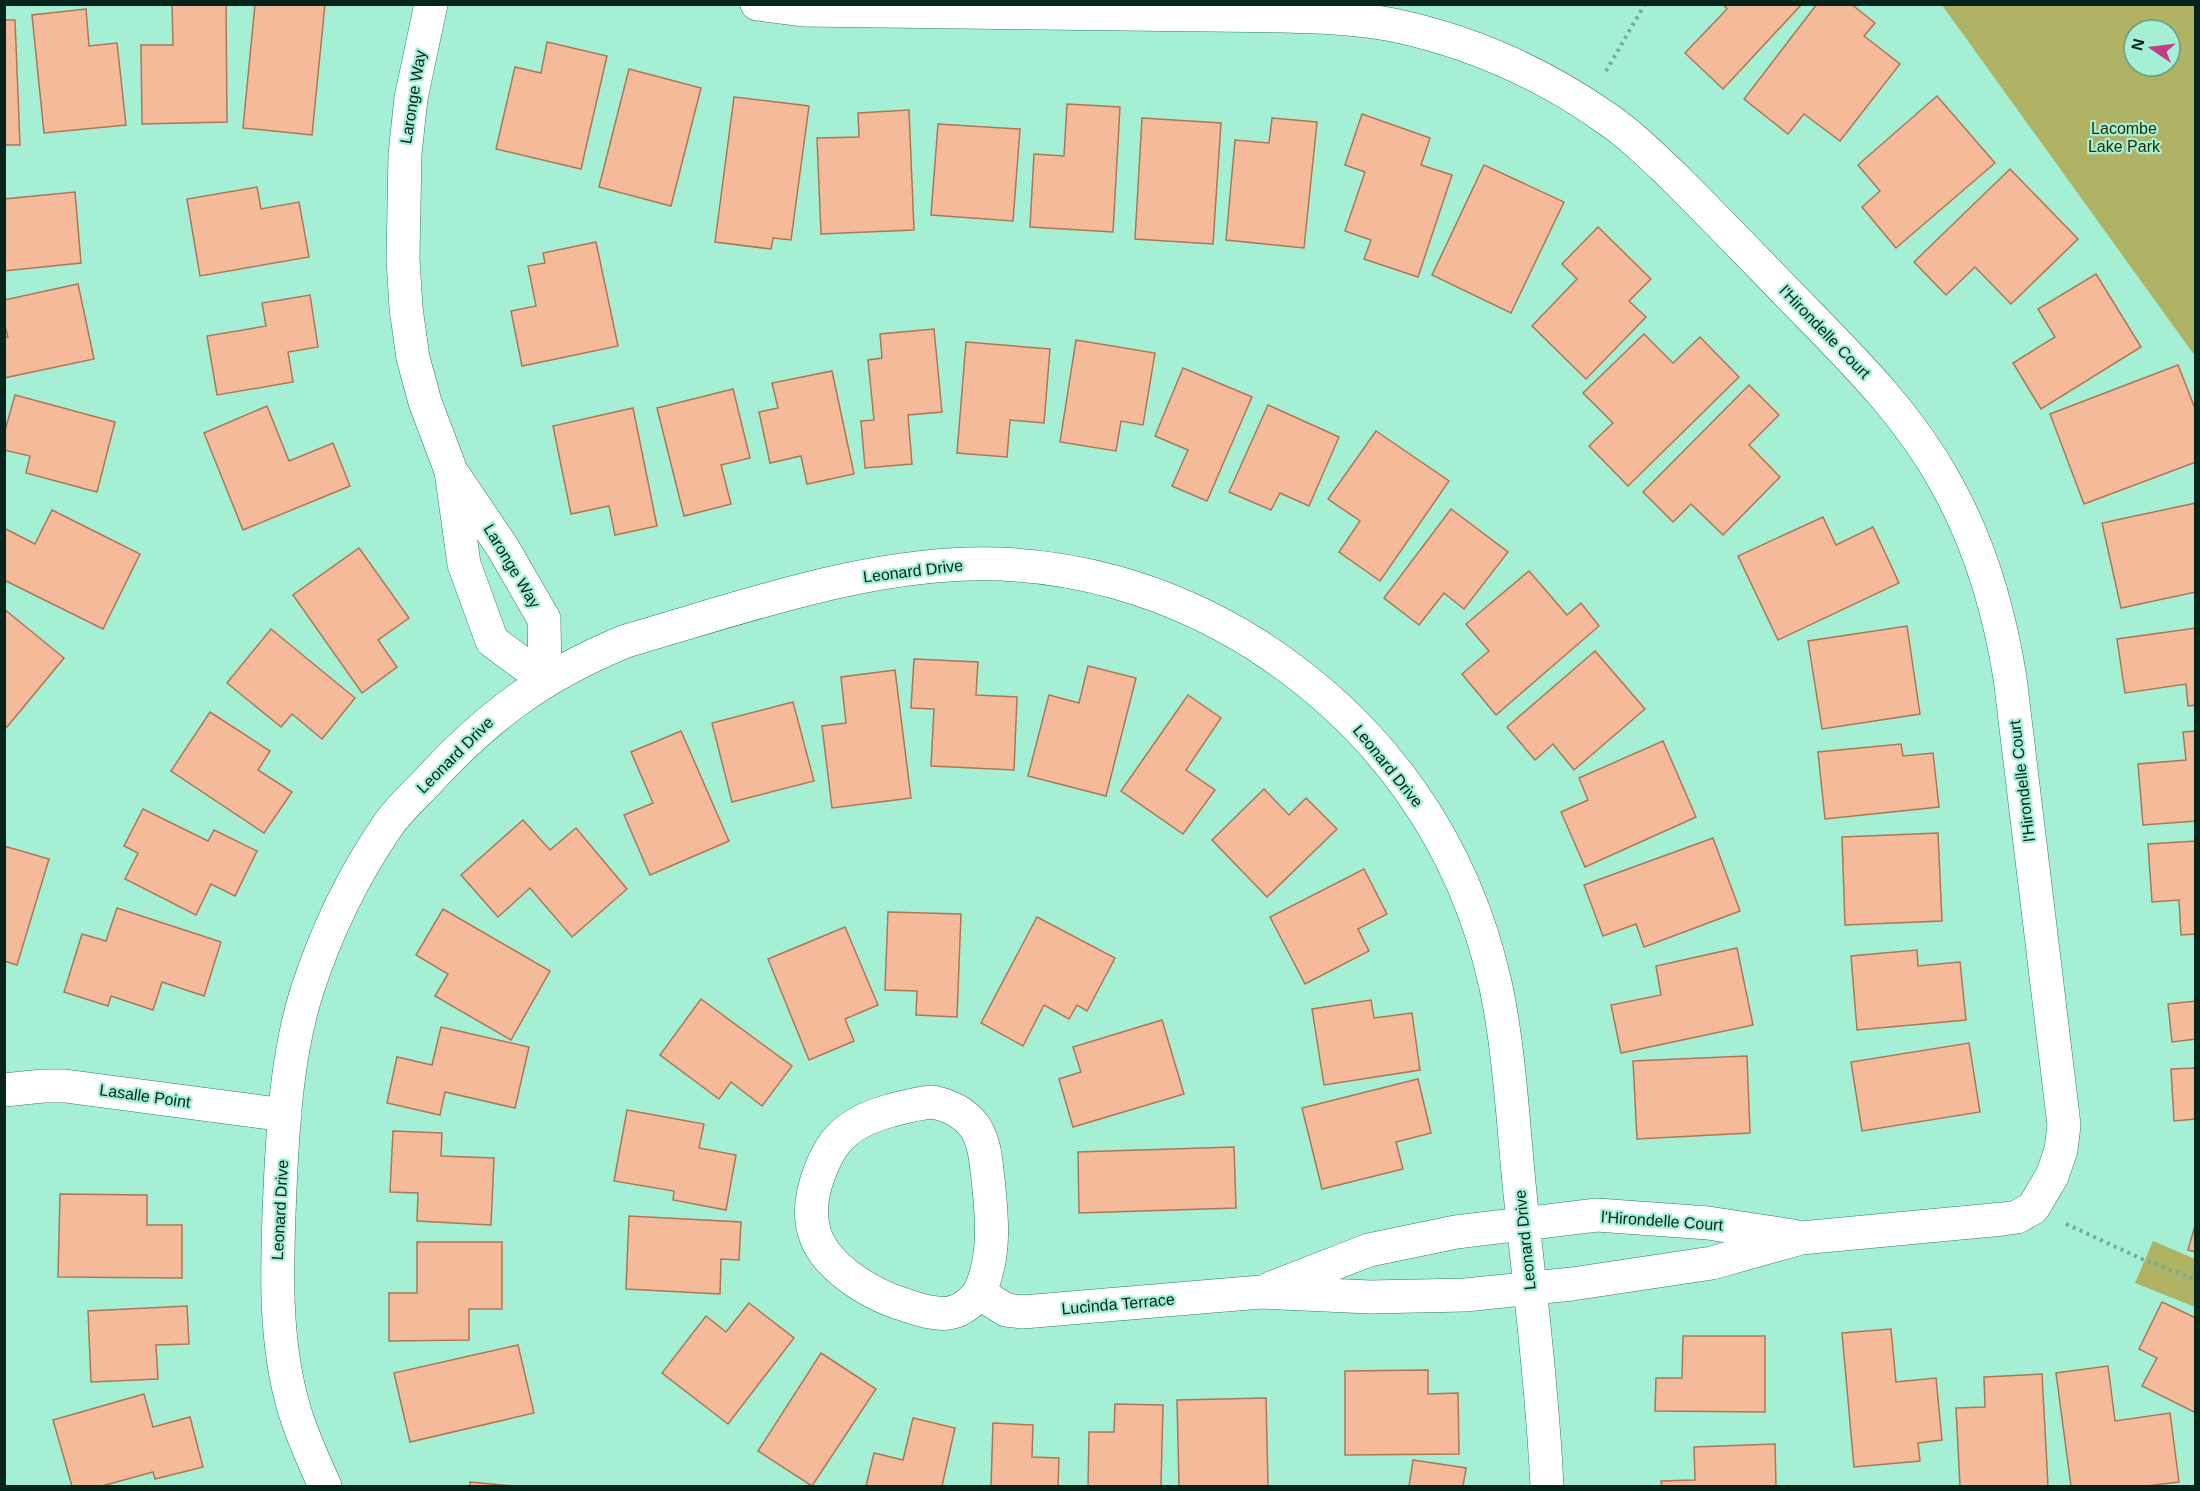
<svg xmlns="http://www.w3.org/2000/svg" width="2200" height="1491" viewBox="0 0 2200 1491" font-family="Helvetica,sans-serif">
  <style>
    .green { fill: #afb263; fill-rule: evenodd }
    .building { fill: #f5ba99; stroke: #ad7757; stroke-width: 1.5 }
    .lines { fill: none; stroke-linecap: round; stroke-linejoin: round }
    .street-casing { stroke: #327c66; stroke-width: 34 }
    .path { stroke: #71ae99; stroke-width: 4; stroke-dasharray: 3 4.5; stroke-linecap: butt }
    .street { stroke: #fff; stroke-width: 33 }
    .labels { text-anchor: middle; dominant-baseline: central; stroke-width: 4.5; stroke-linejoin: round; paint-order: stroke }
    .street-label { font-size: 16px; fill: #05251c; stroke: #a5efd5 }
    .park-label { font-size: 16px; fill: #2c2d04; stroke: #a5efd5 }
  </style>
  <rect width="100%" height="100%" fill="#a5efd5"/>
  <!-- green -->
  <g class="green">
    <path d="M1942,5H2195V356ZM2134,30H2170V66H2134Z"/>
    <path d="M2153,1241L2195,1259V1307L2135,1283Z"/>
  </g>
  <!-- building -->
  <g class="building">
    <path d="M172,4H226L227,122L142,124L141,45H173Z"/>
    <path d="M255,4H325L312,135L243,128Z"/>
    <path d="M1723,4H1802L1723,89L1685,53L1727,9Z"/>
    <path d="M1817,4H1851L1875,23L1864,36L1900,64L1840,141L1804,114L1788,134L1744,99Z"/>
    <path d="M86,9L89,46L117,43L126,125L44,133L32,15Z"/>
    <path d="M4,20H15L20,145H4Z"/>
    <path d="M547,42L607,56L581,169L496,149L515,67L541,73Z"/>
    <path d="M629,69L701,88L671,206L599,187Z"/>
    <path d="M1937,96L1995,163L1896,248L1862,207L1880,191L1858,165Z"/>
    <path d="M734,97L809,106L791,240L773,238L771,249L715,242Z"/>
    <path d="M1067,104L1120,107L1113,232L1030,227L1034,154L1064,156Z"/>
    <path d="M909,110L914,230L821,234L817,138L859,137L858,113Z"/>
    <path d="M1362,114L1430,138L1421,165L1452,175L1418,277L1364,259L1371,240L1345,231L1365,172L1345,165Z"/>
    <path d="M1142,118L1221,123L1213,244L1135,239Z"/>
    <path d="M1272,118L1317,122L1304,248L1226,240L1235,140L1269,143Z"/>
    <path d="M938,124L1020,129L1013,221L931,215Z"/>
    <path d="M1484,165L1564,202L1511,313L1432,275Z"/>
    <path d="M2010,169L2078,239L2011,304L1975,267L1946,295L1914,262Z"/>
    <path d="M257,187L261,209L299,202L309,257L200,276L187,199Z"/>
    <path d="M75,192L81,263L4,271V199Z"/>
    <path d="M1598,227L1651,279L1629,301L1646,317L1586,379L1532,326L1577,279L1562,264Z"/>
    <path d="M596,242L618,346L522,366L511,311L536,306L528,266L545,263L543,253Z"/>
    <path d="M2096,274L2141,347L2041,409L2013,363L2055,337L2038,309Z"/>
    <path d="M78,284L94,359L4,378V338L8,337L4,323V300Z"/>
    <path d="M310,295L318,347L288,352L293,382L217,395L207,336L266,326L262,303Z"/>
    <path d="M934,329L942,412L908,415L912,464L865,468L861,421L874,420L868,360L882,358L880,334Z"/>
    <path d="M1644,334L1673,363L1700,337L1739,377L1628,486L1589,446L1613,423L1583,393Z"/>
    <path d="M1076,340L1155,353L1143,425L1121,421L1116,451L1060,442Z"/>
    <path d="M966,342L1050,349L1044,423L1010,420L1007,457L957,453Z"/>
    <path d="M2178,365L2196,411V462L2084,504L2050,414Z"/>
    <path d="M1183,368L1252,397L1207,501L1172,486L1188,450L1155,436Z"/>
    <path d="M832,371L854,474L807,484L801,456L770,463L759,412L778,408L772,383Z"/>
    <path d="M1749,385L1779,415L1749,445L1780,477L1723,535L1691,504L1673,522L1643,492Z"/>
    <path d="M733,389L750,458L721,465L731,504L684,516L657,408Z"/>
    <path d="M15,395L115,422L97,492L26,473L30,456L4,450V434Z"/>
    <path d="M1268,405L1339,437L1309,506L1280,493L1271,510L1229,492Z"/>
    <path d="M267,406L289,461L333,443L350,486L243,530L204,433Z"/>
    <path d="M633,408L657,526L615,535L609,506L571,514L553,426Z"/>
    <path d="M1376,431L1449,481L1380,581L1339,552L1360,521L1328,499Z"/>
    <path d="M2196,503V592L2121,608L2102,523Z"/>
    <path d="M1451,509L1508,552L1464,609L1444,593L1419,625L1384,598Z"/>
    <path d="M52,510L140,554L103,629L4,580V528L35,544Z"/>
    <path d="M1823,517L1836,545L1873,527L1899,583L1778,640L1738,556Z"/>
    <path d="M359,548L409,618L378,640L397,667L362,693L293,595Z"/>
    <path d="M1529,571L1567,615L1581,603L1599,626L1496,715L1462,674L1489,651L1466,624Z"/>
    <path d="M4,609L64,658L7,727L4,725Z"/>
    <path d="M1907,626L1920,714L1822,729L1808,641Z"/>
    <path d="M2196,628V705L2188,706L2186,684L2125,693L2117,639Z"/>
    <path d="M271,629L355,698L322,739L292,714L281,727L227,683Z"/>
    <path d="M1595,651L1645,709L1574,770L1553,744L1535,760L1507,727Z"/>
    <path d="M914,659L978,662L976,695L1017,697L1014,770L931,766L934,709L911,708Z"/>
    <path d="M1088,666L1136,678L1106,796L1028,776L1049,695L1079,703Z"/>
    <path d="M895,670L911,798L832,808L822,726L846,723L841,677Z"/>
    <path d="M1188,695L1221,718L1186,770L1215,790L1183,834L1121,791Z"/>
    <path d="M793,702L814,781L732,802L712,723Z"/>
    <path d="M210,712L270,751L258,770L292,792L264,833L171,771Z"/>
    <path d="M681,731L729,841L650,875L624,815L653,803L631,752Z"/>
    <path d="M2196,731V821L2143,825L2138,764L2186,760L2183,732Z"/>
    <path d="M1663,741L1696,817L1585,867L1561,812L1588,800L1579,778Z"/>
    <path d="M1901,744L1903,756L1933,753L1939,807L1825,819L1818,752Z"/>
    <path d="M1264,789L1289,815L1306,798L1337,829L1267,897L1212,840Z"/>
    <path d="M143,809L208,841L214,830L257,851L235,896L211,884L196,915L125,879L138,853L124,846Z"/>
    <path d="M523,820L550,850L576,828L627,889L572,937L530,888L498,917L461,875Z"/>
    <path d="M1938,833L1942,921L1845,925L1842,837Z"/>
    <path d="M1713,838L1740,911L1644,947L1636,924L1603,936L1584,885Z"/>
    <path d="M2196,841V934L2181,935L2179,900L2152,902L2148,844Z"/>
    <path d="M4,846L49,859L17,965L4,961Z"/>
    <path d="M1364,869L1387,914L1358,929L1369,951L1305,984L1270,917Z"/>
    <path d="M117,908L221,942L204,996L162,982L153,1010L111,996L108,1006L64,992L82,934L106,941Z"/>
    <path d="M443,909L550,971L511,1040L435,996L448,974L416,955Z"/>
    <path d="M888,912L961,914L957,1017L916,1015L917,991L885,990Z"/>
    <path d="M1037,917L1115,958L1087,1011L1077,1005L1069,1019L1044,1005L1023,1046L981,1023Z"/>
    <path d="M845,927L878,1005L845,1019L854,1041L809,1060L768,959Z"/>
    <path d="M1737,948L1753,1025L1621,1053L1611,1005L1661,995L1656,966Z"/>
    <path d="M1917,950L1918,966L1960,962L1966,1020L1857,1030L1851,956Z"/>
    <path d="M701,999L792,1066L762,1106L731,1082L719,1099L660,1055Z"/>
    <path d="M1371,1000L1374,1018L1412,1013L1420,1070L1324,1085L1312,1009Z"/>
    <path d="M2196,1001V1039L2172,1042L2168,1004Z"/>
    <path d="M1162,1020L1184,1094L1073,1127L1059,1079L1081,1072L1073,1047Z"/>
    <path d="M441,1027L529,1047L515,1108L445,1092L440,1115L387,1103L397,1057L432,1065Z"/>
    <path d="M1969,1043L1980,1112L1862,1131L1851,1062Z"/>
    <path d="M1747,1056L1750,1133L1637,1139L1633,1061Z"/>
    <path d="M2196,1068V1119L2174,1121L2171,1069Z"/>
    <path d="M1418,1079L1431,1133L1396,1142L1403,1169L1322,1189L1302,1108Z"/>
    <path d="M627,1110L704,1124L699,1148L736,1155L726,1210L673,1200L674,1191L614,1181Z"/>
    <path d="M393,1131L442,1133L441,1156L494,1158L491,1225L417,1221L418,1193L390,1192Z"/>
    <path d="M1234,1147L1236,1208L1079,1213L1078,1152Z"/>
    <path d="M60,1194L147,1195V1225H182V1278L58,1277Z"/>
    <path d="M629,1216L741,1222L739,1260L721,1259L720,1294L626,1289Z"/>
    <path d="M2196,1222V1252L2188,1250Z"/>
    <path d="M417,1242H502V1309H469V1340L389,1341V1293H417Z"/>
    <path d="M2162,1302L2196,1318V1413L2142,1386L2157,1358L2139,1349Z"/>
    <path d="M749,1303L794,1338L728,1424L662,1373L706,1316L726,1332Z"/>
    <path d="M187,1306L189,1344L156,1345L158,1379L91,1382L88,1311Z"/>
    <path d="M1891,1329L1896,1382L1936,1378L1942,1440L1918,1443L1920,1461L1854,1467L1842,1333Z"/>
    <path d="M1683,1336H1765V1412L1655,1411L1656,1378H1682Z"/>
    <path d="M518,1345L534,1413L410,1442L394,1373Z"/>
    <path d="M821,1353L876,1389L812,1486L758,1451Z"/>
    <path d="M2108,1366L2115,1421L2170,1413L2179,1482L2146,1486H2071L2056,1373Z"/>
    <path d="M1428,1370V1394L1458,1393L1459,1454L1345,1455V1371Z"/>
    <path d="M2042,1374L2048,1486H1960L1956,1408L1985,1407L1984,1377Z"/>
    <path d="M144,1394L153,1427L190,1417L203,1467L155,1479L153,1472L102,1486H72L53,1420Z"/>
    <path d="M1266,1398L1268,1486H1179L1177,1400Z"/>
    <path d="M1115,1404L1163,1405L1161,1486H1088L1089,1432H1114Z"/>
    <path d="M913,1418L955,1428L942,1486H866L874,1453L903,1460Z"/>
    <path d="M993,1423L1033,1425L1032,1457L1059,1458L1058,1486H991Z"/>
    <path d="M1775,1444L1776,1486H1662L1661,1481L1695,1480L1694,1447Z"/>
    <path d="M1413,1460L1466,1468L1463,1486H1409Z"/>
    <path d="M470,1482L514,1486H470Z"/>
  </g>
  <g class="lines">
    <defs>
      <g id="street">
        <path d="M431,4L411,98L405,154L403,259L406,308L413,358L425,402L451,471L464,564L492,641L545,680"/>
        <path d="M757,4L803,10L1283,16C1319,17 1357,18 1393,25C1469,41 1542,73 1606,118C1631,135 1653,157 1675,178C1720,223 1764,269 1809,315C1859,366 1909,417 1944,480C1979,541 1999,609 2010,678L2064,1125L2061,1150L2052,1176L2033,1208L2017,1217L2003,1219L1801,1238L1712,1263L1572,1284L1465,1295L1370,1297L1261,1292L1023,1312L1006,1310L979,1293"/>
        <path d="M455,477L503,548L544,619L545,680"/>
        <path d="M4,1090L43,1086H65L285,1115"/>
        <path d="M933,1102C950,1106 964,1112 975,1127C985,1143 986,1161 988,1179C992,1217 996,1255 980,1291C978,1297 963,1309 956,1311C939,1318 915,1308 899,1303C872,1294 841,1275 824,1252C809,1231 809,1207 816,1183C829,1141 846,1123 889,1111C904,1107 917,1103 933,1102Z"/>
        <path d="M1271,1288L1369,1250L1456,1232L1597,1215L1708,1223L1793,1236"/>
        <path d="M325,1486C314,1462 303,1438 295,1412C273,1340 277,1263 280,1189C283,1123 287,1054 307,991C326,932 353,876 388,825C399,809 415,795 428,781C489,715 543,675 626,641C738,609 850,568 968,564C1069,561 1169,590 1255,644C1380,724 1464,841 1496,987C1510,1054 1513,1125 1520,1193C1530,1290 1542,1388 1547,1486"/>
      </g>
    </defs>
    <!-- street casing -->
    <use href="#street" class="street-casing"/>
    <!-- path -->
    <g class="path">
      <path d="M1606,71L1645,4"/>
      <path d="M2066,1224L2142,1259L2196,1280"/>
    </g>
    <!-- street -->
    <use href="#street" class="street"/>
  </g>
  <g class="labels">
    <!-- street labels -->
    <g class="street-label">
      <text transform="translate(413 97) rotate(-81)">Laronge Way</text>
      <text transform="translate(1825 332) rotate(46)">l'Hirondelle Court</text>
      <text transform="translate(512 566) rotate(59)">Laronge Way</text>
      <text transform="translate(913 571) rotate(-7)">Leonard Drive</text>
      <text transform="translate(455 755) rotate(-45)">Leonard Drive</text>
      <text transform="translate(1388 766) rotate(51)">Leonard Drive</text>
      <text transform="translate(2022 781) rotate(-97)">l'Hirondelle Court</text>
      <text transform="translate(145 1096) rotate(8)">Lasalle Point</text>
      <text transform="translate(280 1210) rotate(-87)">Leonard Drive</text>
      <text transform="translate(1662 1221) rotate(4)">l'Hirondelle Court</text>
      <text transform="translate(1525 1240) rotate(-96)">Leonard Drive</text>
      <text transform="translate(1118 1304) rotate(-5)">Lucinda Terrace</text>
    </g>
    <!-- park labels -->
    <g class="park-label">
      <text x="2124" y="128">Lacombe<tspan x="2124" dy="18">Lake Park</tspan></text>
    </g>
  </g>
  <!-- border -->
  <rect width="2200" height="1491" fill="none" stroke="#05251c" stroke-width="12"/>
  <!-- north arrow -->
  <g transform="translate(2152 48) rotate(284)"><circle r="28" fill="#a5efd5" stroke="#659e8b" stroke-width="1.5"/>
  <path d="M0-4.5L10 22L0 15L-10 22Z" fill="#c23f86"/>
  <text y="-9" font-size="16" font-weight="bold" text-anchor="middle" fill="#05251c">N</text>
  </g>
</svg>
